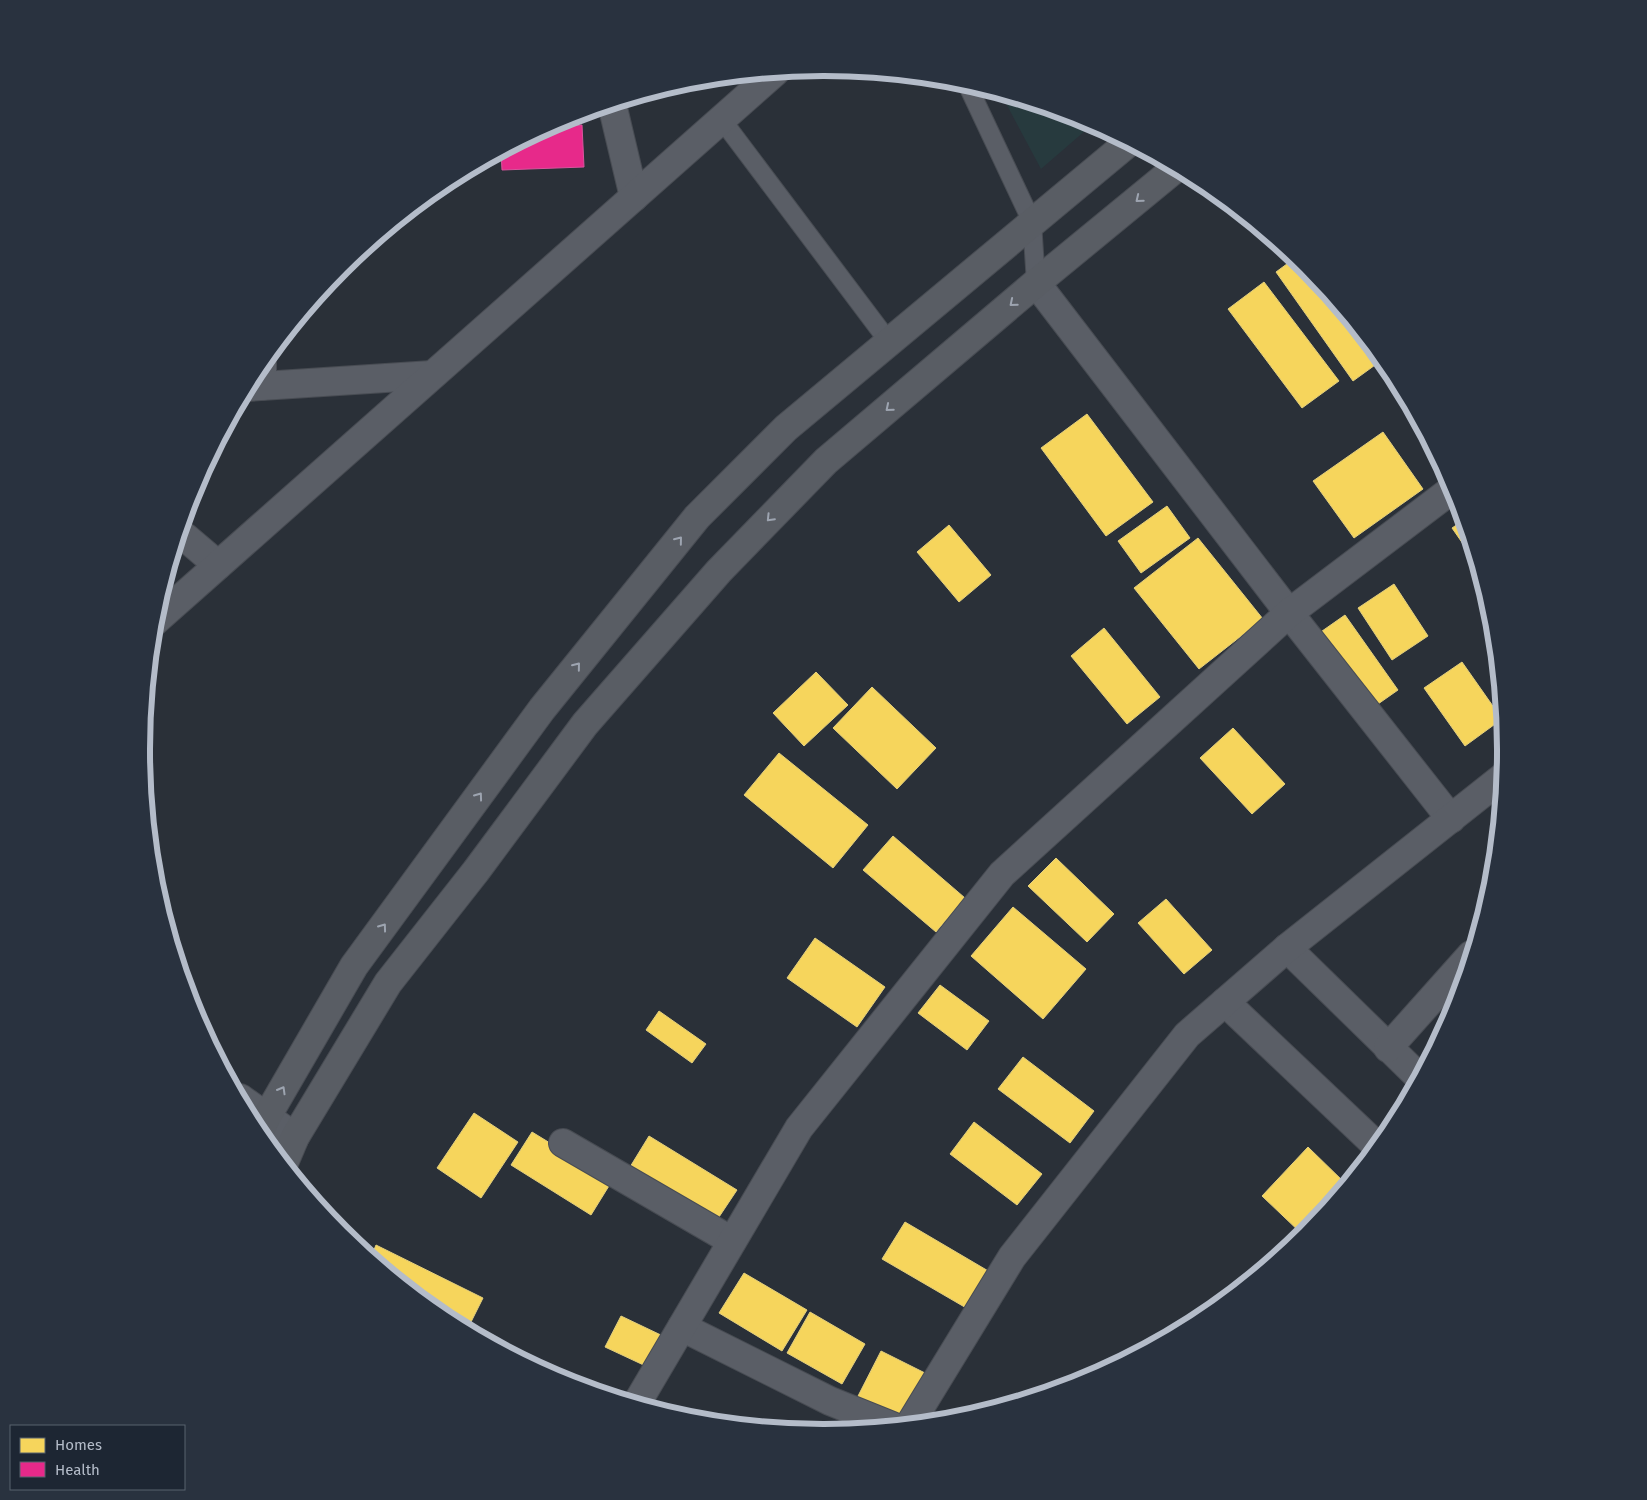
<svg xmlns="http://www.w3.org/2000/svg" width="1647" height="1500" viewBox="0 0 1647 1500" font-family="'Fira Sans',sans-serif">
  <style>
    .green { fill: #273a3e }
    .homes { fill: #f6d55c; stroke: #e2ce7d }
    .health { fill: #e7298a; stroke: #d8559d }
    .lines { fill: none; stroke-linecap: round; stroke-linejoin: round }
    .lane-casing { stroke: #484c53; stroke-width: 20 }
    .street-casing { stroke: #484c53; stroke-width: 30 }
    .secondary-casing { stroke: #484c53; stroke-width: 30 }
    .lane { stroke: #5a5e66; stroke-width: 18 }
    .street { stroke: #5a5e66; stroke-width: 28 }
    .secondary { stroke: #595d64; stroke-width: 28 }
    .oneway { stroke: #9da4b0 }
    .rim { fill: none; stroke: #b4bcc9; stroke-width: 6 }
  </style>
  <rect width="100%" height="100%" fill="#2a3038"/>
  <!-- green -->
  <path class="green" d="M1001,94L1085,120L1093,124L1041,169Z"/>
  <!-- homes -->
  <g class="homes">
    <path d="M1295,258L1306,268L1382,360L1353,381L1276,272Z"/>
    <path d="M1264,282L1339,381L1302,408L1228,309Z"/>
    <path d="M1087,414L1153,502L1106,536L1041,448Z"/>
    <path d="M1383,432L1423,489L1354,538L1313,481Z"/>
    <path d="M1167,506L1190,538L1141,573L1118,541Z"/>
    <path d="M1464,520L1477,564L1452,528Z"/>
    <path d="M949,525L991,575L959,602L917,552Z"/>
    <path d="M1198,538L1263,619L1199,669L1134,588Z"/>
    <path d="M1394,584L1428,636L1392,660L1358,608Z"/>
    <path d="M1345,615L1398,690L1368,711L1315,636Z"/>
    <path d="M1104,628L1160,697L1127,724L1071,656Z"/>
    <path d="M1462,662L1502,719L1465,746L1424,688Z"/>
    <path d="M816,672L848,705L804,746L773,713Z"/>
    <path d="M872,687L936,748L897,789L833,728Z"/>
    <path d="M1233,728L1285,784L1252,814L1200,758Z"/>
    <path d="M779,753L868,825L833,868L744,795Z"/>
    <path d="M893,836L965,898L936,932L863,870Z"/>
    <path d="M1056,858L1114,914L1087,942L1028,886Z"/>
    <path d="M1166,899L1212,950L1184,974L1138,923Z"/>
    <path d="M1013,907L1086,969L1043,1019L971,956Z"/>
    <path d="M815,938L885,987L857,1027L787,978Z"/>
    <path d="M940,985L989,1021L967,1050L918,1013Z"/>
    <path d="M659,1011L706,1044L692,1063L646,1030Z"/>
    <path d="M1023,1057L1094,1111L1070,1143L998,1089Z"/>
    <path d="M474,1113L518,1142L481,1198L437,1168Z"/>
    <path d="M974,1122L1042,1174L1017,1205L950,1154Z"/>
    <path d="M532,1132L612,1181L591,1215L511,1165Z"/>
    <path d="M649,1136L737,1190L717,1220L630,1167Z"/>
    <path d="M1308,1147L1346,1184L1303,1235L1262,1196Z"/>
    <path d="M905,1222L990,1272L968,1309L882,1259Z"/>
    <path d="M376,1245L483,1298L467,1330L444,1317L371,1257Z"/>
    <path d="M744,1273L807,1310L782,1351L719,1313Z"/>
    <path d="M810,1312L865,1344L842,1384L787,1353Z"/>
    <path d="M621,1316L665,1337L650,1368L605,1347Z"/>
    <path d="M881,1351L925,1373L900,1423L856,1400Z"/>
  </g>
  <!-- health -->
  <path class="health" d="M582,125L584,167L502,170L501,152L549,127Z"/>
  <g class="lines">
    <defs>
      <g id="lane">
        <path d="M967,84L1032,222L1036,283"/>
        <path d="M722,120L889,342"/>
      </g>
      <g id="street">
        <path d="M612,104L634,197"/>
        <path d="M1036,283L1289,613L1451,819"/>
        <path d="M262,386V363"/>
        <path d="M247,387L432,375"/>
        <path d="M178,537H185L218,565"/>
        <path d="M154,622L775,72"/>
        <path d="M1287,948L1419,1077"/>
        <path d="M1225,1002L1377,1146"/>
        <path d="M1388,1048L1471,955"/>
        <path d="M240,1098L295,1137"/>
        <path d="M563,1143L732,1241"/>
        <path d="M682,1327L830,1401L892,1426"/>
        <path d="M637,1403L799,1128L1002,874L1289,613L1454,488"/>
        <path d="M910,1424L1012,1257L1187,1035L1287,948L1503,777"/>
      </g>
      <g id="secondary">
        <path d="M259,1133L266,1118L354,966L542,709L697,517L786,428L1128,143"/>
        <path d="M284,1163L295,1137L388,983L476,871L585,724L719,571L826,461L1036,283L1176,168"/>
      </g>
    </defs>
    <!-- lane casing -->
    <use href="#lane" class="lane-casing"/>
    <!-- street casing -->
    <use href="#street" class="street-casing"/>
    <!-- secondary casing -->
    <use href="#secondary" class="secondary-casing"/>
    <!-- lane -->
    <use href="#lane" class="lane"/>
    <!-- street -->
    <use href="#street" class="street"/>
    <!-- secondary -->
    <use href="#secondary" class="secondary"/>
  </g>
  <!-- one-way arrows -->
  <defs><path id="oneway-chevron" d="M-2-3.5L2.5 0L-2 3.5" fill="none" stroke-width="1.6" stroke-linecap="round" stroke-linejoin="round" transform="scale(1.25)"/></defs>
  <g class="oneway">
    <use href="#oneway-chevron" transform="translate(1139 199) rotate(141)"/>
    <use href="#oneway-chevron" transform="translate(1013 303) rotate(140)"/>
    <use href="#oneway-chevron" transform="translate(889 408) rotate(140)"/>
    <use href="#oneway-chevron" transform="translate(770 518) rotate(134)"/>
    <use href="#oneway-chevron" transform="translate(679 540) rotate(-51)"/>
    <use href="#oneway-chevron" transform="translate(577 666) rotate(-51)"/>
    <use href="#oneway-chevron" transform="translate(479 796) rotate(-54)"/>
    <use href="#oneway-chevron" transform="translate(383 927) rotate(-54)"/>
    <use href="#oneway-chevron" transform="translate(282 1090) rotate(-60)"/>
  </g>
  <!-- crop -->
  <path d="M0 0H1647V1500H0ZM823 76H824A673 673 0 0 1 1497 749V751A673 673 0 0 1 824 1424H823A673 673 0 0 1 150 751V749A673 673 0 0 1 823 76Z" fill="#29323f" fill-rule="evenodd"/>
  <path class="rim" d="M823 76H824A673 673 0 0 1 1497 749V751A673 673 0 0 1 824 1424H823A673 673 0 0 1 150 751V749A673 673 0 0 1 823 76Z"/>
  <!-- legend -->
  <rect x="10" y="1425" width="175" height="65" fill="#1d2633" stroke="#59626f"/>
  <rect x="20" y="1438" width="25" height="15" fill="#f6d55c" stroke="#59626f"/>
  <text x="55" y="1450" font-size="15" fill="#b4bcc9">Homes</text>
  <rect x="20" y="1462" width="25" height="15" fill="#e7298a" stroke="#59626f"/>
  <text x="55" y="1475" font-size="15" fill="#b4bcc9">Health</text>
</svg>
